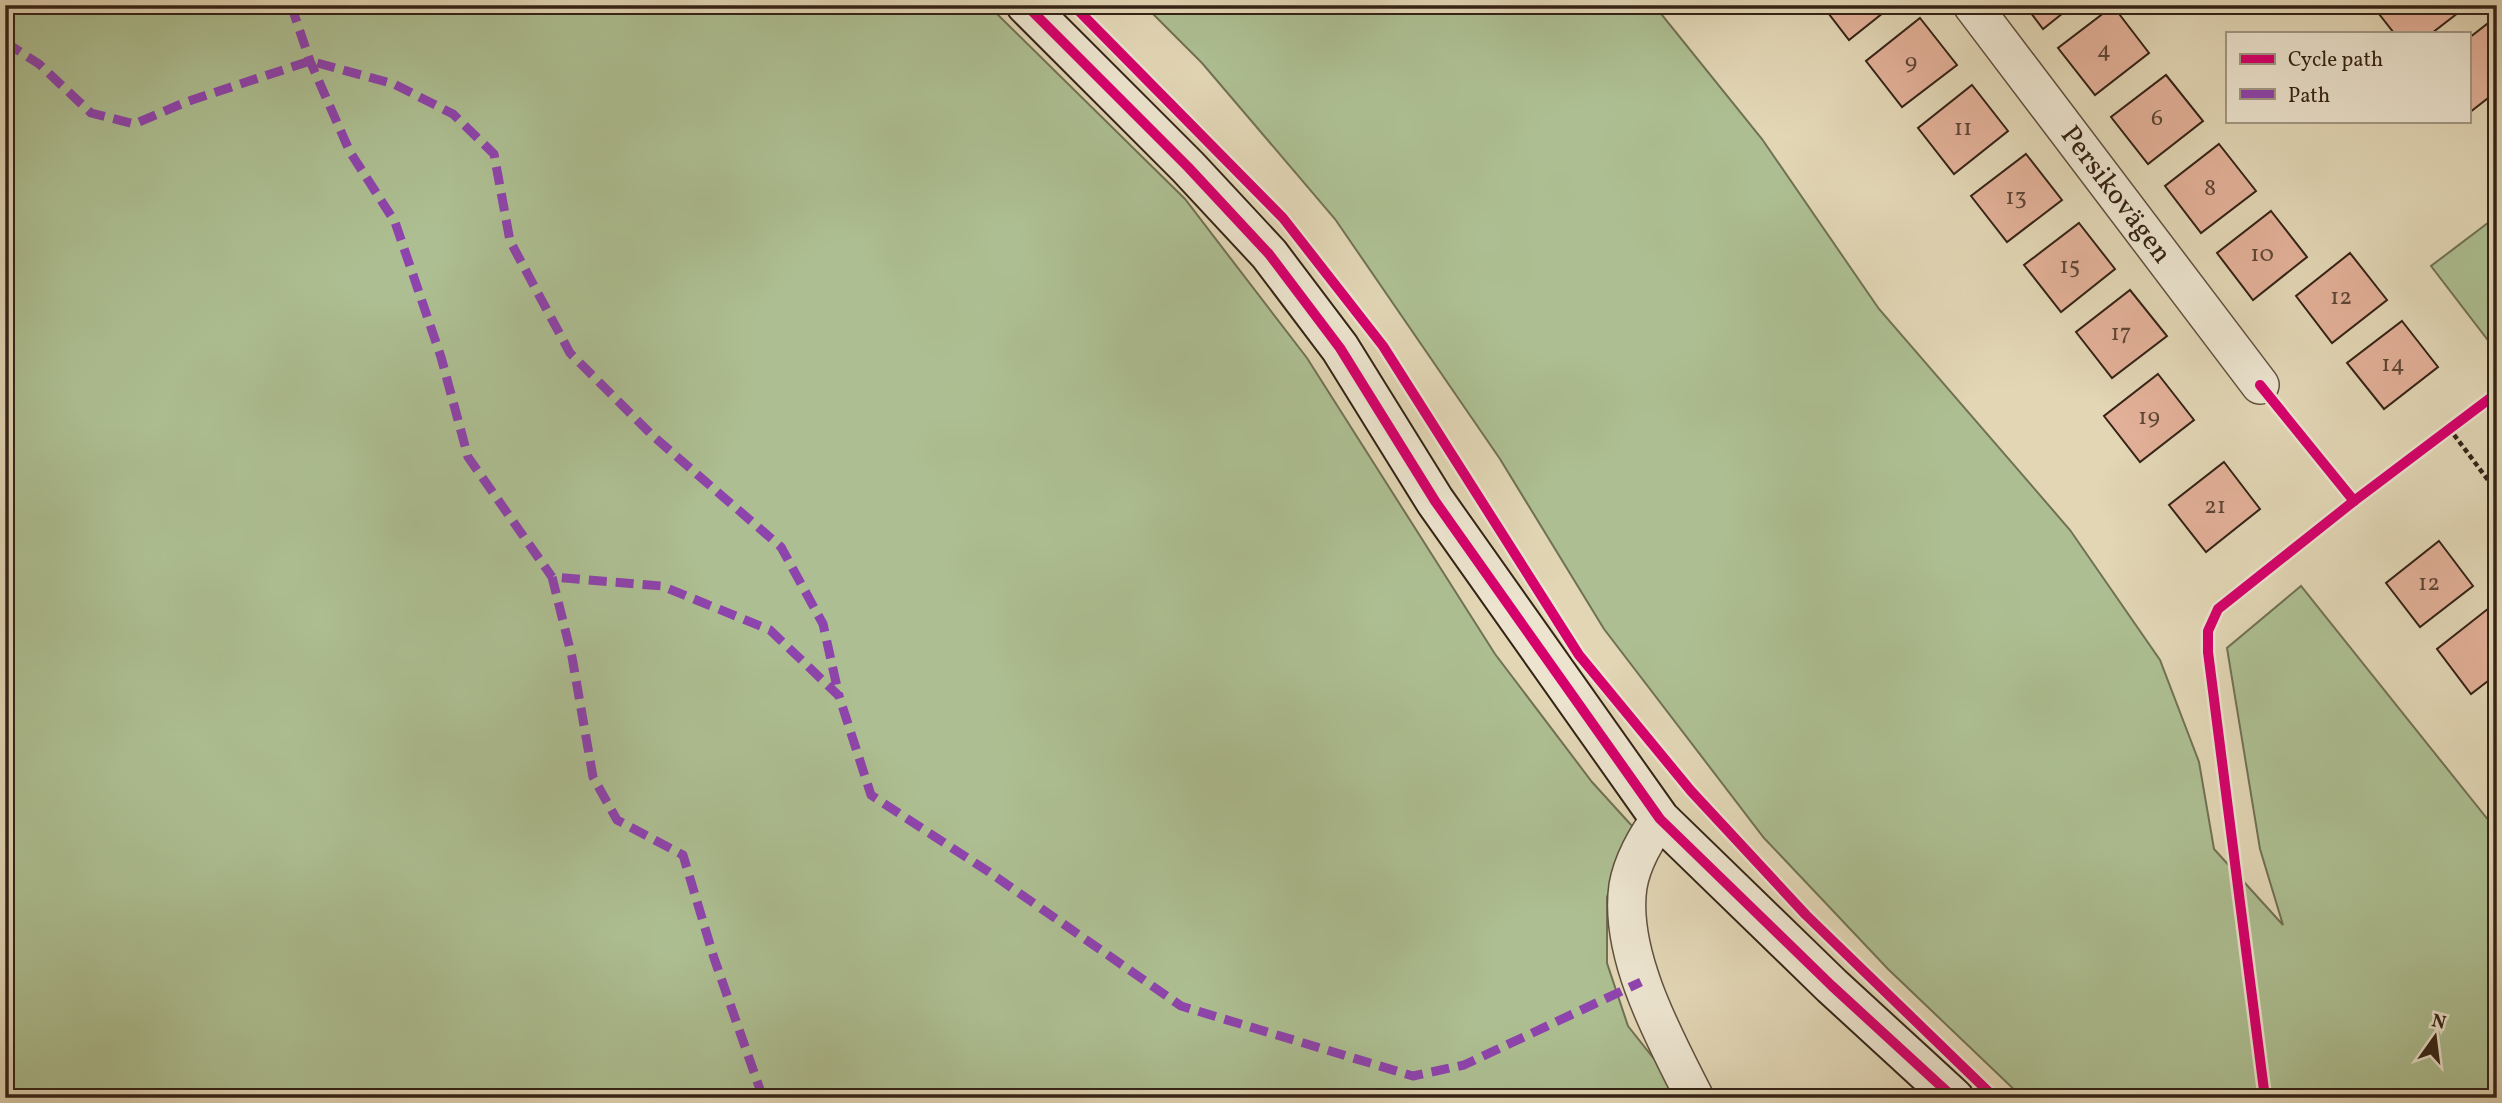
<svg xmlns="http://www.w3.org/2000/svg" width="2502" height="1103" viewBox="0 0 2502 1103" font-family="Vollkorn,serif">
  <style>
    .green { fill: #adbf92; stroke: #717154; stroke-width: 2 }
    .building { fill: #e2b098; stroke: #352316; stroke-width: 2 }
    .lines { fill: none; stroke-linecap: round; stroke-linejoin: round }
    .street-casing { stroke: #60503e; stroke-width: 40 }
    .secondary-casing { stroke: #352316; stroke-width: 42 }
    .path { stroke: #352316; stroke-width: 4.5; stroke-dasharray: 5 3.5; stroke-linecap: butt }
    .street { stroke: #ece4cf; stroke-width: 37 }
    .secondary { stroke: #ece4cf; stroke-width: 38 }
    .quiet { stroke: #8e44ad; stroke-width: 9; stroke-dasharray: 18 9; stroke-linecap: butt }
    .cycleway-casing { stroke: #ece4cf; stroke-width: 15 }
    .cycleway { stroke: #d6006c; stroke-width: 10 }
    .labels { text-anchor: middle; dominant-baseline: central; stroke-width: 6; stroke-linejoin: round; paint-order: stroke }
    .number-label { font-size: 24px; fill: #604636 }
    .street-label { font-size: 28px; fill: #352316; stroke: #ece4cf }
  </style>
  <rect width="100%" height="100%" fill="#e2d6b5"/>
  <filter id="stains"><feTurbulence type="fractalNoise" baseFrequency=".00286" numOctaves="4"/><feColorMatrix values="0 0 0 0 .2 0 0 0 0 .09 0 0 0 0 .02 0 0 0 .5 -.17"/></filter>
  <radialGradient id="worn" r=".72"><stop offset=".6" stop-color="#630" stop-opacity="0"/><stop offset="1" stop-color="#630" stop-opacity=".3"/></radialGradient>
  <!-- green -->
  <g class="green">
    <path d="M5,5H988L1185,199L1307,358L1495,654L1592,782L1633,827L1607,897V963L1628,1026L1685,1098H5Z"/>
    <path d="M1144,5H1654L1762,139L1879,309L2070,530L2160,660L2199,762L2214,849L2283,925L2260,849L2227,648L2301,586L2497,831V1098H2023L1888,969L1764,838L1604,629L1500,459L1335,219L1202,63Z"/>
    <path d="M2497,216V352L2431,266Z"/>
  </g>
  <!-- building -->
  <g class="building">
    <path d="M1822,5H1893L1849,40Z"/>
    <path d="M2025,5H2073L2043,29Z"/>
    <path d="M2372,5H2460L2463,9L2432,33H2394Z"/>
    <path d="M2113,6L2149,53L2095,95L2058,48Z"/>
    <path d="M1920,18L1957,65L1902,107L1866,61Z"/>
    <path d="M2487,24L2497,36V91L2469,113V38Z"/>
    <path d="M2166,75L2203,121L2148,164L2111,117Z"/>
    <path d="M1972,85L2008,131L1954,174L1918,128Z"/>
    <path d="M2219,144L2256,191L2201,233L2165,186Z"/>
    <path d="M2026,154L2062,200L2007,242L1971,196Z"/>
    <path d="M2271,211L2307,257L2253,300L2217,253Z"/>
    <path d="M2079,223L2115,269L2061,312L2024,265Z"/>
    <path d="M2350,253L2387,300L2332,343L2296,296Z"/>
    <path d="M2130,290L2167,336L2112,378L2076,332Z"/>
    <path d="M2402,321L2438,367L2384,409L2347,363Z"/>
    <path d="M2158,374L2194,420L2140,462L2104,416Z"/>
    <path d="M2224,462L2260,509L2206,552L2169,505Z"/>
    <path d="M2439,541L2473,586L2420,627L2386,583Z"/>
    <path d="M2489,608L2497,617V674L2471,694L2437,649Z"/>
  </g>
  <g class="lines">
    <defs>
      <g id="street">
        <path id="s1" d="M1972,5L2260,385"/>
        <path d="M1660,819C1646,837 1632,863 1628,886C1618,954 1665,1039 1695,1098"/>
      </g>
      <path id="secondary" d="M1026,5L1188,167L1269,254L1340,348L1435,501L1660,819L1832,986L1954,1098"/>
    </defs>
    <!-- street casing -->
    <use href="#street" class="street-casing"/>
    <!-- secondary casing -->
    <use href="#secondary" class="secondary-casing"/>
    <!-- path -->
    <path class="path" d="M2449,428L2497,492"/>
    <!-- street -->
    <use href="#street" class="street"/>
    <!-- secondary -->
    <use href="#secondary" class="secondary"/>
    <!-- quiet -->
    <g class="quiet">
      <path d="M291,5L310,61L350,152L395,222L441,357L468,457L552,577"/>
      <path d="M5,42L39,64L91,113L134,124L186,102L310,61L394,84L453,114L494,154L510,241L570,353L653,436L781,547L823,624L839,696"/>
      <path d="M763,1098L714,958L683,855L617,820L593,777L572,657L552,577L662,586L770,630L839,696L871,795L989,872L1181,1006L1413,1076L1464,1065L1641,982"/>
    </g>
    <defs>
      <g id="cycleway">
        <path d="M1026,5L1188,167L1269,254L1340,348L1435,501L1660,819L1832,986L1954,1098"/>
        <path d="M1073,5L1283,218L1383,346L1579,655L1691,791L1806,915L1995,1098"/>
        <path d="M2260,385L2354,501"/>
        <path d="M2265,1098L2208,652V631L2218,609L2354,501L2497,393"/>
      </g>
    </defs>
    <!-- cycleway casing -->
    <use href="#cycleway" class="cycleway-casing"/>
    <!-- cycleway -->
    <use href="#cycleway" class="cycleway"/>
  </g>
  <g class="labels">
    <!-- number labels -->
    <g class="number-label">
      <text x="2104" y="51">4</text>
      <text x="1911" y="63">9</text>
      <text x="2157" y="119">6</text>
      <text x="1963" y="129">11</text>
      <text x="2210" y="189">8</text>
      <text x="2016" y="198">13</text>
      <text x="2262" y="255">10</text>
      <text x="2070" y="267">15</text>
      <text x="2341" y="298">12</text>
      <text x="2121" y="334">17</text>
      <text x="2393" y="365">14</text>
      <text x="2149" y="418">19</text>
      <text x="2215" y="507">21</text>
      <text x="2429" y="584">12</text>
    </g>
    <!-- street labels -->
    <g class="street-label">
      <text stroke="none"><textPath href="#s1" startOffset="238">Persikovägen</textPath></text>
    </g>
  </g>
  <!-- margin -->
  <rect width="2502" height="1103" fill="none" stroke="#e2d6b5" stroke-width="28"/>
  <rect x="7" y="7" width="2488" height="1089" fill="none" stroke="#352316" stroke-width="3.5"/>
  <rect x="14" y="14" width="2474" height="1075" fill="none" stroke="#352316" stroke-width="2"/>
  <!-- legend -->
  <rect x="2226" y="32" width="245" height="91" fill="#ece4cf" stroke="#a39785" stroke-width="2"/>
  <rect x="2240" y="54" width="35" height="10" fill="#d6006c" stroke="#a39785" stroke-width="2"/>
  <text x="2288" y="66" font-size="21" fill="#352316">Cycle path</text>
  <rect x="2240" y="89" width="35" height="10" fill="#8e44ad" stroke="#a39785" stroke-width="2"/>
  <text x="2288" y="102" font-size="21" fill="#352316">Path</text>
  <!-- north arrow -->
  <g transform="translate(2435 1037) rotate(14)" stroke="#ece4cf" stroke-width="5" paint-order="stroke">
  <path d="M0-5L12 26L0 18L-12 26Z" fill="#352316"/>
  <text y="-10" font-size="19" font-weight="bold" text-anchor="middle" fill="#352316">N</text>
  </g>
  <rect width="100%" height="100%" filter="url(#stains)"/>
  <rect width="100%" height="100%" fill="url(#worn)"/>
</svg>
